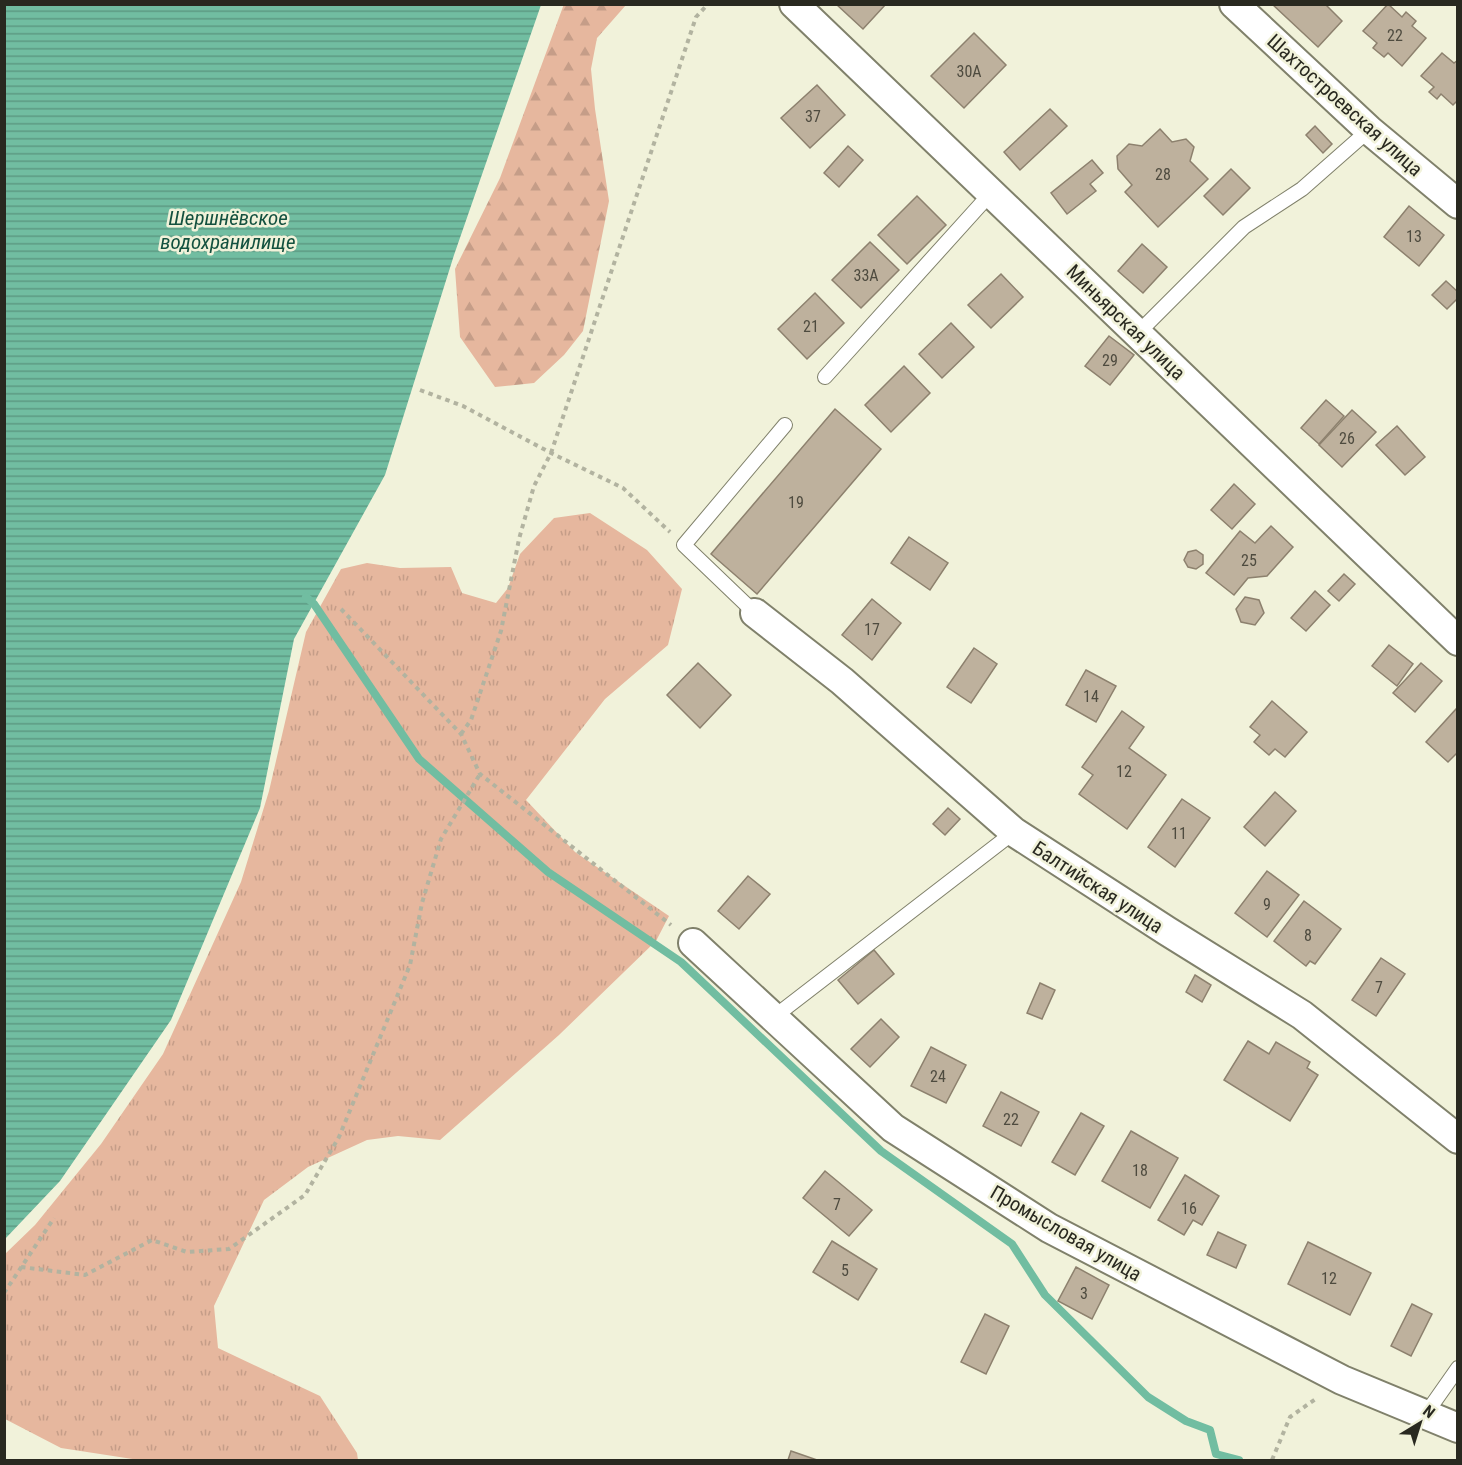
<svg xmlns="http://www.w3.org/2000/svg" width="1462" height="1465" viewBox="0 0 1462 1465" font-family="'Roboto Condensed',sans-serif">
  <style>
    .grass { fill: url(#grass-tufts) }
    .forest { fill: url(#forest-firs) }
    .water { fill: url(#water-rules) }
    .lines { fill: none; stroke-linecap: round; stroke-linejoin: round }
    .stream { stroke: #71bda1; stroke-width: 8 }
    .building { fill: #beb19d; stroke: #8d816e; stroke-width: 1.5 }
    .lane-casing { stroke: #80816b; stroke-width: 16 }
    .street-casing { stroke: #80816b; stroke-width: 32 }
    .path { stroke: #b2b3a0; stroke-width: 4; stroke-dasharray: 4.5 4.5; stroke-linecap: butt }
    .lane { stroke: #fff; stroke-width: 14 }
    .street { stroke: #fff; stroke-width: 28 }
    .labels { text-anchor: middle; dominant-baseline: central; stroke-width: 5; stroke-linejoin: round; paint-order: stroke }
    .number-label { font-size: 16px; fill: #4e4b3f }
    .street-label { font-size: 20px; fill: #292920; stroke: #f1f2da }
    .water-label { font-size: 21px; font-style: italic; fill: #13513f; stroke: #f1f2da }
  </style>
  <defs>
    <pattern id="grass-tufts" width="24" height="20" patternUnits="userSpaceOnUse" patternTransform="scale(1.5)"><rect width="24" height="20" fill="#e6b79e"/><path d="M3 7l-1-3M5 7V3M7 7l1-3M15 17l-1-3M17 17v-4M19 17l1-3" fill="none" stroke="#c59d88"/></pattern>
    <pattern id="forest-firs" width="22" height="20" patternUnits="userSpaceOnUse" patternTransform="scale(1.5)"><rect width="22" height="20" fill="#e6b79e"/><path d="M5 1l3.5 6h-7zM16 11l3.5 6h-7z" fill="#c59d88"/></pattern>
    <pattern id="water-rules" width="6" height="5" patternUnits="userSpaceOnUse" patternTransform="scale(1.5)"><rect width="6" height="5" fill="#71bda1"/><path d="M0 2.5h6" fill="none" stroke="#5d9a83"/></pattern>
  </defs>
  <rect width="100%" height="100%" fill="#f1f2da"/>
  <!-- grass -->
  <path class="grass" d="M590,513L647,550L682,589L668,645L605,699L526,800L575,852L669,916L656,941L559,1035L440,1140L398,1136L367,1140L308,1167L264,1200L214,1306L218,1348L320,1396L357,1453L358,1460H139L61,1448L5,1419V1254L35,1225L101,1144L163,1054L241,882L269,791L306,632L341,569L367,563L400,568L451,567L462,593L496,603L508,588L520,554L554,518Z"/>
  <!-- forest -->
  <path class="forest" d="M564,4L626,5L597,38L591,69L595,109L609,201L583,331L564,355L534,383L495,387L460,337L455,269L500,178Z"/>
  <!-- water -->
  <path class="water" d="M5,4L541,5L454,255L385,475L294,639L260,808L171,1020L60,1181L5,1239Z"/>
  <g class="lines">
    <!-- stream -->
    <path class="stream" d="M306,597L314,604L419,759L548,872L681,962L881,1151L1012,1244L1045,1295L1148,1397L1186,1421L1210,1430L1216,1454L1239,1460"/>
  </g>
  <!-- building -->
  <g class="building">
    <path d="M836,4H886L863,29Z"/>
    <path d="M1272,4H1325L1342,21L1318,47Z"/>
    <path d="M1388,4L1402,17L1406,12L1416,21L1412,26L1426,38L1402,66L1388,53L1384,57L1373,48L1377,43L1363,31Z"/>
    <path d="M974,33L1006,65L964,108L931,76Z"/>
    <path d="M1442,53L1454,63L1458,60V100L1453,105L1441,94L1437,99L1429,92L1434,87L1421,76Z"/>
    <path d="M817,85L845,115L810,148L781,118Z"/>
    <path d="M1050,109L1067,126L1020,170L1004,152Z"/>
    <path d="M1315,126L1332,144L1323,153L1306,135Z"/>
    <path d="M1160,129L1172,142L1186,139L1194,147L1190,161L1208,179L1158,227L1125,192L1132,185L1118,169L1117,156L1129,144L1142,146Z"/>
    <path d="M848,146L863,160L839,187L824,173Z"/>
    <path d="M1092,160L1103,173L1090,184L1096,191L1067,214L1051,193Z"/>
    <path d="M1231,169L1250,188L1223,215L1204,196Z"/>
    <path d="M917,196L946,225L907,264L878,235Z"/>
    <path d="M1409,206L1444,235L1419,266L1384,237Z"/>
    <path d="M870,242L899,270L861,308L832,280Z"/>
    <path d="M1142,244L1167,267L1143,293L1118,271Z"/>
    <path d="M1001,274L1023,297L991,328L968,305Z"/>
    <path d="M1446,281L1458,292V298L1447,309L1432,295Z"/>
    <path d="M815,293L844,323L807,359L778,329Z"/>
    <path d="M951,323L974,347L942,378L919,354Z"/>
    <path d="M1109,336L1134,355L1110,385L1085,366Z"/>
    <path d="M904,366L930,393L891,432L865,405Z"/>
    <path d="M1326,400L1344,416L1319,444L1301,428Z"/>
    <path d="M835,409L881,449L757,594L711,554Z"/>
    <path d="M1352,410L1376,432L1342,467L1319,445Z"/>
    <path d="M1397,426L1425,457L1405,475L1376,445Z"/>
    <path d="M1234,484L1255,504L1232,529L1211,510Z"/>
    <path d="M1271,526L1293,547L1267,576L1248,578L1234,595L1206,573L1240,531L1255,543Z"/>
    <path d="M909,537L948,563L930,590L891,563Z"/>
    <path d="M1196,550L1203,555V564L1196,569L1188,567L1184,560L1188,552Z"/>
    <path d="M1344,574L1355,584L1339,601L1328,591Z"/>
    <path d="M1315,591L1330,605L1306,631L1291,618Z"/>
    <path d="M1245,597L1259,600L1264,613L1255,625L1241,622L1236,609Z"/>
    <path d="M872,599L901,623L872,660L842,635Z"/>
    <path d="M1389,645L1413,664L1397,686L1372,666Z"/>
    <path d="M974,648L997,664L971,703L947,687Z"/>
    <path d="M698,663L731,695L700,728L667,695Z"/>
    <path d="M1421,663L1442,681L1415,712L1393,693Z"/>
    <path d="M1086,670L1116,686L1096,722L1066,705Z"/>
    <path d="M1272,701L1307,732L1285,757L1275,749L1269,755L1254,742L1260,735L1250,727Z"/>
    <path d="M1457,708L1458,752L1448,762L1426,742Z"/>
    <path d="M1122,711L1144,727L1129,748L1166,775L1127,829L1079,794L1093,775L1082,767Z"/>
    <path d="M1275,792L1296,811L1265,846L1244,827Z"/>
    <path d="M1182,799L1210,818L1175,867L1148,847Z"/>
    <path d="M948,808L960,819L945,835L933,824Z"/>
    <path d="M1267,871L1299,895L1267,937L1235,913Z"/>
    <path d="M748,876L770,894L739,929L718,911Z"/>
    <path d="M1304,901L1341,929L1315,964L1310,961L1306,966L1274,941Z"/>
    <path d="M874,950L894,974L858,1004L838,980Z"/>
    <path d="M1381,958L1405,974L1376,1016L1352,1000Z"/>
    <path d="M1195,975L1211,985L1202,1002L1186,992Z"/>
    <path d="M1040,983L1055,990L1042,1019L1027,1013Z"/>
    <path d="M881,1019L899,1037L870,1067L851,1049Z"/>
    <path d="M1248,1041L1269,1054L1276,1042L1310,1062L1307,1068L1318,1075L1290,1121L1224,1080Z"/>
    <path d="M931,1047L966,1065L946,1103L911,1086Z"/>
    <path d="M1001,1092L1039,1112L1021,1146L983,1126Z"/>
    <path d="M1081,1113L1104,1126L1075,1175L1052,1162Z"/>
    <path d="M1131,1131L1178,1158L1150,1208L1102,1181Z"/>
    <path d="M825,1171L872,1210L849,1236L803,1198Z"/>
    <path d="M1185,1175L1219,1196L1202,1225L1193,1220L1184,1235L1158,1220Z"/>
    <path d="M1218,1232L1246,1245L1236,1268L1207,1255Z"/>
    <path d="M832,1241L877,1269L858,1300L813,1272Z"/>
    <path d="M1308,1242L1371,1273L1350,1315L1288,1284Z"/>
    <path d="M1076,1267L1109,1285L1092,1319L1058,1301Z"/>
    <path d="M1412,1304L1432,1314L1411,1356L1391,1346Z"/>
    <path d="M985,1314L1009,1326L986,1374L961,1362Z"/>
    <path d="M791,1451L817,1460H788Z"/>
  </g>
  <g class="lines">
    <defs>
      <g id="lane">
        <path d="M1138,333L1244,227L1302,189L1369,130"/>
        <path d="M825,377L991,193"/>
        <path d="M755,613L684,545L785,425"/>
        <path d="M774,1017L1014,832"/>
        <path d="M1425,1415L1458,1368"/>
      </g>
      <g id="street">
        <path d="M794,4L1458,641"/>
        <path d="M1234,4L1369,130L1458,204"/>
        <path d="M755,613L842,681L1014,832L1167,931L1302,1015L1458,1139"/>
        <path d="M693,943L893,1128L1049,1228L1342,1380L1458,1428"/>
      </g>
    </defs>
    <!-- lane casing -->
    <use href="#lane" class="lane-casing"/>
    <!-- street casing -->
    <use href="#street" class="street-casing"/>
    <!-- path -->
    <g class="path">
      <path d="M420,390L463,406L551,453L623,488L670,532"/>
      <path d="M341,609L461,734L480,774L671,925"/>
      <path d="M461,734L471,720L501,631L519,539L534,486L551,453L696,17L708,4"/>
      <path d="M21,1267L85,1275L152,1240L187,1252L229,1249L305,1195L339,1137L410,965L422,903L441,839L480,774"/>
      <path d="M4,1293L54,1218"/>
      <path d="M1272,1460L1290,1417L1317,1398"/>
    </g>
    <!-- lane -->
    <use href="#lane" class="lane"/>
    <!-- street -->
    <use href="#street" class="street"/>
  </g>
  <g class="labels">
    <!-- number labels -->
    <g class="number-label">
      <text x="1395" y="35">22</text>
      <text x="969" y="71">30А</text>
      <text x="813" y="116">37</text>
      <text x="1163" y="174">28</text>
      <text x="1414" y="236">13</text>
      <text x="866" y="275">33А</text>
      <text x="811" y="326">21</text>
      <text x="1110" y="360">29</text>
      <text x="1347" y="438">26</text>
      <text x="796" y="502">19</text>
      <text x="1249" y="560">25</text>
      <text x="872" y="629">17</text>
      <text x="1091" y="696">14</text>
      <text x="1124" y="771">12</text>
      <text x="1179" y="833">11</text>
      <text x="1267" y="904">9</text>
      <text x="1308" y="935">8</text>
      <text x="1379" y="987">7</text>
      <text x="938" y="1076">24</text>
      <text x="1011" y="1119">22</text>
      <text x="1140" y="1170">18</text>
      <text x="837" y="1204">7</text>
      <text x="1189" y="1208">16</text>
      <text x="845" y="1270">5</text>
      <text x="1329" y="1278">12</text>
      <text x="1084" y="1293">3</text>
    </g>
    <!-- street labels -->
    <g class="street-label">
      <text transform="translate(1345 105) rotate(42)">Шахтостроевская улица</text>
      <text transform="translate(1126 322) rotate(44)">Миньярская улица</text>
      <text transform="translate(1098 887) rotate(33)">Балтийская улица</text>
      <text transform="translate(1066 1233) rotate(30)">Промысловая улица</text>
    </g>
    <!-- water labels -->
    <g class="water-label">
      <text x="228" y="218">Шершнёвское<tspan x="228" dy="24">водохранилище</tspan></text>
    </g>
  </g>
  <!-- border -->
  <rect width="1462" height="1465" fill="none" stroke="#292920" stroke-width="12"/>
  <!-- north arrow -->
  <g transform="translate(1420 1423) rotate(38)" stroke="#f1f2da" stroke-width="4.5" paint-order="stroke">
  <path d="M0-4.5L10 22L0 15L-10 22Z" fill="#292920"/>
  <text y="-9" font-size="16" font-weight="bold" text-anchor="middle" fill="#292920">N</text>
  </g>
</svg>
